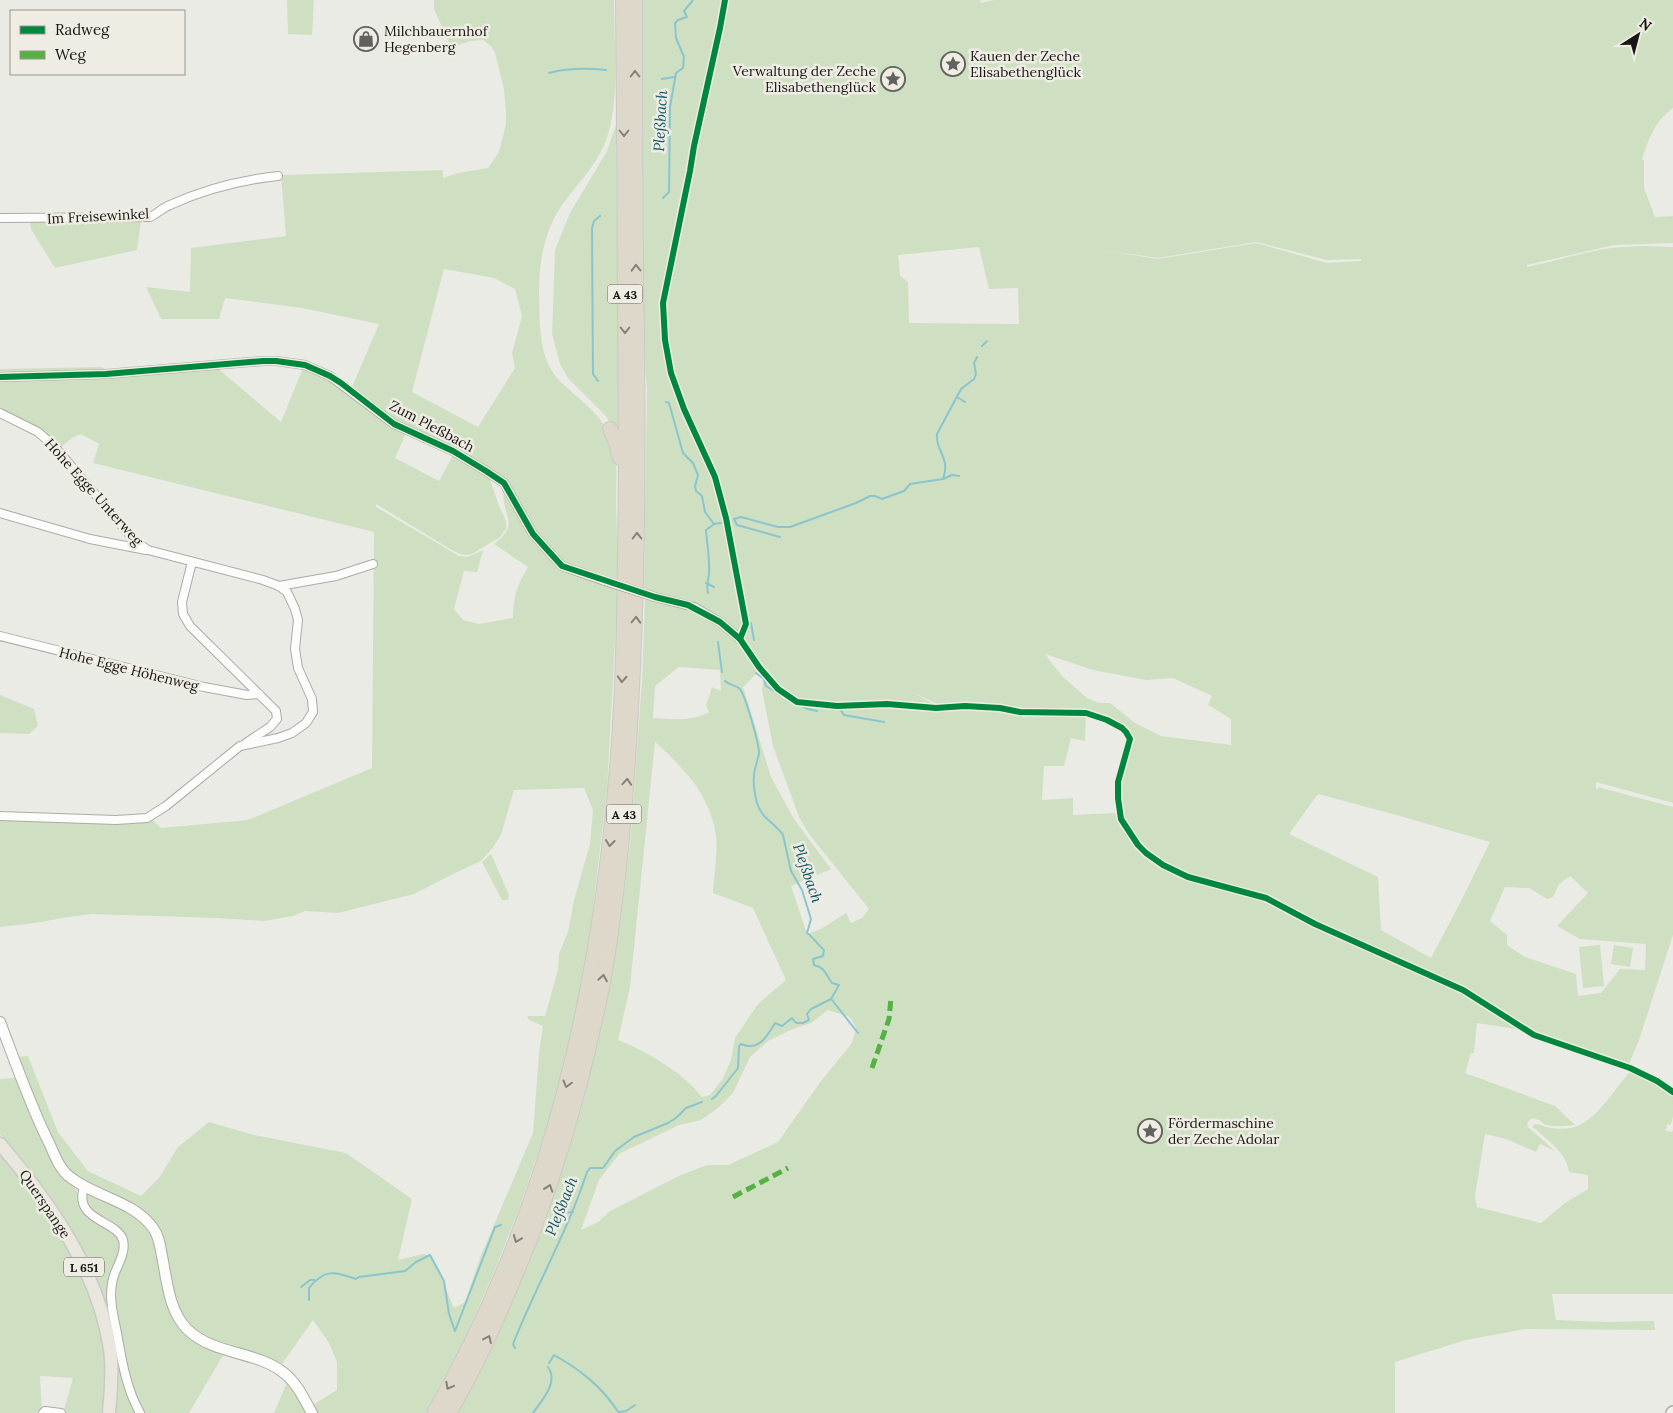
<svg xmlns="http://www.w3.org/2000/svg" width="1673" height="1413" viewBox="0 0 1673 1413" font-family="Lora,serif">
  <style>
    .green { fill: #cee0c1; fill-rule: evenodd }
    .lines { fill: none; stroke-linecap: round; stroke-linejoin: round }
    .stream { stroke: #8ac5cf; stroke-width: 2 }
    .minor-casing { stroke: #ababa7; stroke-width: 10 }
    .tertiary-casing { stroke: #ababa7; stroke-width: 12 }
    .secondary-casing { stroke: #ababa7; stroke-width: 14 }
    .primary-casing { stroke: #c9c9c7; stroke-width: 15 }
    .motorway-casing { stroke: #c9c9c7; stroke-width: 16 }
    .minor { stroke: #fcfcfb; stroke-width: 8 }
    .tertiary { stroke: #fcfcfb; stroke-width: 10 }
    .secondary { stroke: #f3f1ec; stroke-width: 11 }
    .primary { stroke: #e9e7dd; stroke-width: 12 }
    .motorway { stroke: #ddd8c9; stroke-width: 14 }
    .minor-bridge-casing { stroke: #ababa7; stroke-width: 10; stroke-linecap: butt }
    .minor-bridge { stroke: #fcfcfb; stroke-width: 8 }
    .quiet { stroke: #55b144; stroke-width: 5; stroke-dasharray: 10 5; stroke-linecap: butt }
    .cycleway-casing { stroke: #eeece3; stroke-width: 9 }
    .cycleway { stroke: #00873e; stroke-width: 6 }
    .oneway { stroke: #848177 }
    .labels { text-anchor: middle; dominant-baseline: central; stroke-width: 5; stroke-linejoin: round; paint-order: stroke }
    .shield { fill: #eeece3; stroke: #585651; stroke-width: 1 }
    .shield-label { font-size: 12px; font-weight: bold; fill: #171613 }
    .poi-label { font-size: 14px; fill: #171613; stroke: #eeece3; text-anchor: start }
    .street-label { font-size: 14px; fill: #171613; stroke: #eeece3 }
    .water-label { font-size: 15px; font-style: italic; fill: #0f5864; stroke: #eeece3 }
  </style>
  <rect width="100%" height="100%" fill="#ebebe6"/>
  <!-- green -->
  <g class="green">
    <path d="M287,0H314L312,35L288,34Z"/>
    <path d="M434,0H614C614,44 621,102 605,143C595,168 575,186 560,208C544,233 539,263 539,291C540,322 537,361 563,384C578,398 597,411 607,430C620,454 616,475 616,501C617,527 617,554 618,580L563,565L534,534L504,482L442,443L397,421L352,387L379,324L302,308L225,298L219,319H161L146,287L190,292L191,248L286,236L281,175L443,170V178L458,173L488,168L499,152L506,124V112L504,89L495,53L492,47L483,40L471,41L451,47L434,9ZM444,269L494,278L515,289L522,316L512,353L515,368L478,427L412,392Z"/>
    <path d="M642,0H980L981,3L994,0H1673V108C1655,121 1649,138 1642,159L1644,160V188L1655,217L1673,216V243L1614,245L1527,265V267C1555,261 1583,252 1611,248C1631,246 1652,246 1673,247V803L1596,782V788L1598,789V787L1673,807V935L1639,1040L1629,1064L1527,1031L1477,1023L1474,1053H1471L1465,1073L1555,1106L1575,1125C1566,1126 1556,1127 1546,1125C1542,1123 1537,1117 1531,1119C1528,1121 1528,1122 1527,1126L1555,1151L1540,1144L1536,1152L1506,1139L1485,1134L1475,1196L1477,1207L1541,1223L1565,1203L1588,1189V1175L1569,1172C1567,1153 1546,1139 1533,1127V1125C1538,1123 1541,1126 1547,1127C1554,1129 1563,1129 1570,1128C1596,1124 1614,1088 1631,1071L1657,1082L1673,1094V1116L1671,1125L1667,1124L1666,1131L1672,1132L1673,1130V1294H1552L1556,1320L1608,1322L1654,1321L1655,1330L1525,1329L1466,1340L1395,1362V1413H457L471,1388L498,1332L545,1223L583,1102L621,919L631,835L642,679L645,596L688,607L719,625L738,641L744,652L760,670L743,687L771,777L794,819L831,869L791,886L807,934L821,929L846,913L851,923L862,918L869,909L809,834L799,817L773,746L762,690L764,673L778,690L797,703L837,707L887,705L936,709L966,708L1035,714H1086L1085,741L1071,738L1064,766H1044L1042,800L1073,798V815L1115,813L1138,846L1140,844L1128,827L1121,811L1120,783L1129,752L1131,738L1127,732L1121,727L1108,718L1085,711H1021L965,705L942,706L914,693L939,707H923L886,703L837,706L797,701L778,688L765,671L741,634L695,605L644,588L647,389L644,354ZM1256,242L1327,260L1361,259V261L1327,263L1256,243L1158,259L1095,249L1158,258ZM979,247L989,289L1018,288L1019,324L909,323L908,282L900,276L898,255ZM1045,654L1093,670L1146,680L1173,678L1212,696L1208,705L1231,719V745L1161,736L1135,723L1110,703H1099L1087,698L1062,676ZM679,667L720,670L721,691L712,687L706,706L709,712C690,722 674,719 653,718L655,686ZM655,742C661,747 667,753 672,758C694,780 711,803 716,835C718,852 714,875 713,893L753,908L786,980L758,1004L735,1038L731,1060L722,1080L710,1095L702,1097C684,1073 646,1051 618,1040L630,987ZM1318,794L1400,816L1490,842L1461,901L1431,958L1381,930L1378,877L1289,834ZM1570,876L1588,893L1557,926L1580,939L1646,944L1645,970L1620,969L1601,993L1578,996L1576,974L1525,957L1507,945V935L1490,921L1505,887L1529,888L1547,899L1553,897L1559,884ZM1272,899L1380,951L1401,963L1400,965C1393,961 1386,957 1379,953C1359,944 1281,915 1272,899ZM828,1010L850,1017L856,1028L852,1043L821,1081L778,1142L728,1165H707L681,1175L610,1211L598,1222L581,1230L599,1180L619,1154L679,1125L701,1120L718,1108L733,1093L750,1057L768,1041L793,1029L811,1023Z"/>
    <path d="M616,125L619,440L606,416L568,378L560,364L552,334L555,250L570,213L607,151Z"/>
    <path d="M30,221H141L137,250L55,268L31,229Z"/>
    <path d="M101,367L112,373L0,375V369Z"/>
    <path d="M216,367L281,422L303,368L330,378L406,433L395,458L439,481L453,455L485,474L490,480L499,506L506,521V529L500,537L472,554L467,555L460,554L450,549L376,504V507L459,556L468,557L483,550L477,572L464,571L454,609L463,620L479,624L513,618C513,597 517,585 528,567L494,544C523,522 499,515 504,488L561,567L618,588L607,789L591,926L584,978L559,1091L519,1209L495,1270L462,1345L425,1413H318L313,1405L337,1390V1362L329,1343L313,1320L282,1364L208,1339L191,1327L182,1317L173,1297L156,1224L144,1212L79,1180L66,1170L58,1155L17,1057L28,1056L58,1132L88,1171L141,1196L159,1178L178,1147L209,1122L254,1135L346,1153L412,1199L398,1260L423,1254L432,1256L454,1308L465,1302L480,1258L533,1133L539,1053L543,1026L529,1020L527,1016H545L558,970L559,954L568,932L574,900L590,844L593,810L584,788L514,790L501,835L491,850L481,861L455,873L414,894L338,913L305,911L293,916L264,921L217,918L92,914L68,917L35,923L0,927V818L152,819L161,828L248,820L372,768L374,532L93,463L99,444L81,434L72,438L59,449L0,411V379Z"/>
    <path d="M0,695L34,709L38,726L29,734L0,733Z"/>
    <path d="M491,854L509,895L508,900H502L482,862Z"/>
    <path d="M1600,945L1604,986L1583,988L1579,947Z"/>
    <path d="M1614,945L1633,948L1630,967L1611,964Z"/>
    <path d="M17,1078L90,1216L116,1233L121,1241V1249L109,1298L138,1413H114L105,1308L35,1178L0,1134V1079Z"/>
    <path d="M0,1150L44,1204L93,1295L105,1351L107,1388L106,1413H63L73,1378L40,1376L42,1412L54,1413H0Z"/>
    <path d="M82,1189L139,1217L153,1238L165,1300L175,1320L225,1352L189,1413H141L135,1400L118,1329L113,1284L125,1240L92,1213Z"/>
    <path d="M288,1380L309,1413H274Z"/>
  </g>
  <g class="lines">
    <!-- stream -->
    <g class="stream">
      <path d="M549,73C568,68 586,68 606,70"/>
      <path d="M662,79L674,77"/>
      <path d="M663,198L669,192L670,107L676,73L683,68L684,57L676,38L675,23L678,20L687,17L684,11L693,0"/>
      <path d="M982,346L987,341"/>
      <path d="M598,381L593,374L592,228L594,221L600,216"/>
      <path d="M957,397L965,402"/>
      <path d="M666,402L669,403L683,453L693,463L698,475L695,486L696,491L702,496L705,512L714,524L706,530C707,544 710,560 709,574C708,582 706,585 708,593"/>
      <path d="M943,479L952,475L959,476"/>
      <path d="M714,524L721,523"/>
      <path d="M780,537L737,525L734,519L741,517L778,527H790L856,503L870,496H875L882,499L904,491L910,484L943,479C951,457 935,451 937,434L961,389L974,379L976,374L974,363L977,357"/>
      <path d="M706,583L714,587"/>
      <path d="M751,623L754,640"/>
      <path d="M718,642L722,672"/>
      <path d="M756,673L764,679L766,686L792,702L808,709L817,711"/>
      <path d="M840,709L844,715L884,722"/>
      <path d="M832,1000L858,1033"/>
      <path d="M712,1099L716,1096L738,1068L739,1046L741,1044C759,1052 767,1036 775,1023L782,1026L792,1018L796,1023H803L809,1020L807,1014L811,1009L831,999L839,985L832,983C825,974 826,968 814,965L813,959L823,956L824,950C818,945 814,938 807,933L811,919L802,890L791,871L783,835C775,823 761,818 757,803C755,795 753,784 754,776C754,768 758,761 759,753C759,744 745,693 739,688C734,685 729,685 725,681"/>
      <path d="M563,1213L573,1212"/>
      <path d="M301,1287L310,1280H314"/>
      <path d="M309,1300V1288C324,1269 334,1271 356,1279L359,1277L405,1271L416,1262L430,1255L444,1281L449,1314L455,1331L495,1227L501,1225"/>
      <path d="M515,1348L513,1344C536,1286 568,1231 587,1172L590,1168H603L615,1151L634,1137L668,1123L676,1118L686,1108L702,1102"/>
      <path d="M549,1363L554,1355C581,1370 602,1387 619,1413"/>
      <path d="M619,1412L626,1411L635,1405"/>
      <path d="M533,1413C542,1400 559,1382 548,1367"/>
    </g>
    <defs>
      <g id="minor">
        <path d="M0,218L150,217C157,214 162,208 170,205C205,189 240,180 278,176"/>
        <path d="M0,377L106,374L263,361H276L305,365L330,376L394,424L453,451L486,471L504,483L533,534L562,566L605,581"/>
        <path d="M0,413L38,432L55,447L134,540L148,550L263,580L279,586L287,592L295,609L298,620L295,649L298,668L312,699L313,712L306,723L292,733L278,738L240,746L166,806L147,818L116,820L0,816"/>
        <path d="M0,513L90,539L146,550"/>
        <path d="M192,562L182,602L183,614L190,626L276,711L277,719L270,727L246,743"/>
        <path d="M279,586L336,576L373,564"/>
        <path d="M655,597L694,607L720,622L740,639"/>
        <path d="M0,636L204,687L247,695L259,694"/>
        <path d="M84,1187C73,1221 117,1220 123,1240C127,1255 113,1270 112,1284C109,1300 114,1318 117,1333C122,1361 126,1388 140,1413"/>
        <path d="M43,1413L45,1411L61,1413"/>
      </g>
      <path id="tertiary" d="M0,1022C16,1064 30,1105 50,1145C55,1156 60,1170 70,1177C95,1197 134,1201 153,1228C159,1236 160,1246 162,1256C167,1281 169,1312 188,1330C214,1355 257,1351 284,1373C297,1383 304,1399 312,1413"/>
      <path id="secondary" d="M1672,1413L1673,1412"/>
      <path id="primary" d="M0,1144C50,1203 98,1270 110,1349C113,1369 111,1392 109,1413"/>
      <g id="motorway">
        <path d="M610,429L616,442L620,458"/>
        <path d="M434,1413C552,1206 600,990 618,755C625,658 625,561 626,465C626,310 624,155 623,0"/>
        <path d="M449,1413C475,1369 496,1323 515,1276C554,1184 581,1089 601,992C612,937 618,882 623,826C637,665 639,503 637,341C635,227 635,114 635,0"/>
      </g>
    </defs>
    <!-- minor casing -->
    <use href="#minor" class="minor-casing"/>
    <!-- tertiary casing -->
    <use href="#tertiary" class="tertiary-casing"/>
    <!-- secondary casing -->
    <use href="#secondary" class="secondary-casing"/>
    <!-- primary casing -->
    <use href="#primary" class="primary-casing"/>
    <!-- motorway casing -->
    <use href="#motorway" class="motorway-casing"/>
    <!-- minor -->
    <use href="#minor" class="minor"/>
    <!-- tertiary -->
    <use href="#tertiary" class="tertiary"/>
    <!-- secondary -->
    <use href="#secondary" class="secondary"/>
    <!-- primary -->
    <use href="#primary" class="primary"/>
    <!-- motorway -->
    <use href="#motorway" class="motorway"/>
    <defs>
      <path id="minor-bridge" d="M605,581L655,597"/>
    </defs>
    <!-- minor-bridge casing -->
    <use href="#minor-bridge" class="minor-bridge-casing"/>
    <!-- minor-bridge -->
    <use href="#minor-bridge" class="minor-bridge"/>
    <!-- quiet -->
    <g class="quiet">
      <path d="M872,1068L889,1019L891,998"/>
      <path d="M733,1197L788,1168"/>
    </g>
    <defs>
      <g id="cycleway">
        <path d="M725,0L720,28L694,146L690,171L663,303L665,340L671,373L684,409L715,477L726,518L746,624L740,639"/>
        <path d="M0,377L106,374L263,361H276L305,365L330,376L341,383L394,424L453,451L486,471L504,483L533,534L562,566L655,597L688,605L720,622L740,639L759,667L778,689L797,702L837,706L887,704L936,708L965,706L1000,708L1020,712L1086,713L1107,720L1122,728L1126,732L1130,739L1118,782V798L1121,819L1138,845L1146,853L1163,865L1188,877L1266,898L1315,924L1463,990L1534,1035L1630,1068L1657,1081L1673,1092"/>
      </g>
    </defs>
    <!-- cycleway casing -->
    <use href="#cycleway" class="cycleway-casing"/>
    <!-- cycleway -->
    <use href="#cycleway" class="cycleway"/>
  </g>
  <!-- one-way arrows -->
  <defs><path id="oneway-chevron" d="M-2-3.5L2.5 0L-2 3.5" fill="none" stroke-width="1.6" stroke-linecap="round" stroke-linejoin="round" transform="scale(1.25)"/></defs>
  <g class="oneway">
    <use href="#oneway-chevron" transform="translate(635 74) rotate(-90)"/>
    <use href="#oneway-chevron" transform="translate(624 133) rotate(90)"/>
    <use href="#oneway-chevron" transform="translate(636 268) rotate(-91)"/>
    <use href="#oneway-chevron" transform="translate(625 330) rotate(90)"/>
    <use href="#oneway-chevron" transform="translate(637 536) rotate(-90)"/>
    <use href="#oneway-chevron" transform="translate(636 620) rotate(-88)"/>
    <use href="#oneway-chevron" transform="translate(622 679) rotate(93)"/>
    <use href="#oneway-chevron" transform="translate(627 782) rotate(-86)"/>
    <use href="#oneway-chevron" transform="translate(610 843) rotate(96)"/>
    <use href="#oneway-chevron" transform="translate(603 978) rotate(-80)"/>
    <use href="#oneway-chevron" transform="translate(567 1084) rotate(105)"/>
    <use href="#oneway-chevron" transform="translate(549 1188) rotate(-71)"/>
    <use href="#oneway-chevron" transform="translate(517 1239) rotate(112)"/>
    <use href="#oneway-chevron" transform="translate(488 1339) rotate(-65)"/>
    <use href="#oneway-chevron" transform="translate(449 1386) rotate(118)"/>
  </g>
  <!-- icons -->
  <defs>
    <symbol id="shop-ring" viewBox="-11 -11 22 22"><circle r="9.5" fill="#eeece3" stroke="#61615d" stroke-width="1.5"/><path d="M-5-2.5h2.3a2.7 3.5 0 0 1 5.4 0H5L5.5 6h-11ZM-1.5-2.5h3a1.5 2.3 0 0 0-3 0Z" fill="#61615d"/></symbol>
    <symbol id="sight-ring" viewBox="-11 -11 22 22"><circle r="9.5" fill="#eeece3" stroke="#61615d" stroke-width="1.5"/><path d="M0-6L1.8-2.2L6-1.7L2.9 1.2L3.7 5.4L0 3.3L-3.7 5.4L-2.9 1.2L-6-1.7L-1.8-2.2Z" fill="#61615d"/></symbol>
  </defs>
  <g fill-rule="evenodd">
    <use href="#shop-ring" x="352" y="25" width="28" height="28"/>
    <use href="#sight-ring" x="939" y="50" width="28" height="28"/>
    <use href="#sight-ring" x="879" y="65" width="28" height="28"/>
    <use href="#sight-ring" x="1136" y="1117" width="28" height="28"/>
  </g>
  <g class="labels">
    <!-- shield labels -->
    <g class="shield">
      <rect x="607.5" y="284.5" width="35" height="19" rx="4"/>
      <rect x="606.5" y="804.5" width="35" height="19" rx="4"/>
      <rect x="64" y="1257.5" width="40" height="19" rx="4"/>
    </g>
    <g class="shield-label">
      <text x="625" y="294">A 43</text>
      <text x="624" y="814">A 43</text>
      <text x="84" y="1267">L 651</text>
    </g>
    <!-- poi labels -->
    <g class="poi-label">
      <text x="384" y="31">Milchbauernhof<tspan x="384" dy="16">Hegenberg</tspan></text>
      <text x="970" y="56">Kauen der Zeche<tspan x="970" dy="16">Elisabethenglück</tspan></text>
      <text x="876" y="71" text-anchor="end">Verwaltung der Zeche<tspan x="876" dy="16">Elisabethenglück</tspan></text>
      <text x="1168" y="1123">Fördermaschine<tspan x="1168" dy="16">der Zeche Adolar</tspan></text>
    </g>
    <!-- street labels -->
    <g class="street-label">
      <text transform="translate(98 216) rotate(-3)">Im Freisewinkel</text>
      <text transform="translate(432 426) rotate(28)">Zum Pleßbach</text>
      <text transform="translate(94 492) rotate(48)">Hohe Egge Unterweg</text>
      <text transform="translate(129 669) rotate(14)">Hohe Egge Höhenweg</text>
      <text transform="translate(45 1204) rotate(56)">Querspange</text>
    </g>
    <!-- water labels -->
    <g class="water-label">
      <text transform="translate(660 121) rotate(-87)">Pleßbach</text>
      <text transform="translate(808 873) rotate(71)">Pleßbach</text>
      <text transform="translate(561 1206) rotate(-68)">Pleßbach</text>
    </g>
  </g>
  <!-- legend -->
  <rect x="10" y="10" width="175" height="65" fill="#eeece3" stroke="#989690"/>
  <rect x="20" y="26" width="25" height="8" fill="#00873e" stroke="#989690"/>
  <text x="55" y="35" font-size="15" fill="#171613">Radweg</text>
  <rect x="20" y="51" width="25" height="8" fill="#55b144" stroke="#989690"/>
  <text x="55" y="60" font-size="15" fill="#171613">Weg</text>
  <!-- north arrow -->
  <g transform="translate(1638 35) rotate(36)" stroke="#eeece3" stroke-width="4" paint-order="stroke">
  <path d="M0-4L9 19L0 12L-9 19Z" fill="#171613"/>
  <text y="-8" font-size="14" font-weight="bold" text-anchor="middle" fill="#171613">N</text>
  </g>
</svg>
